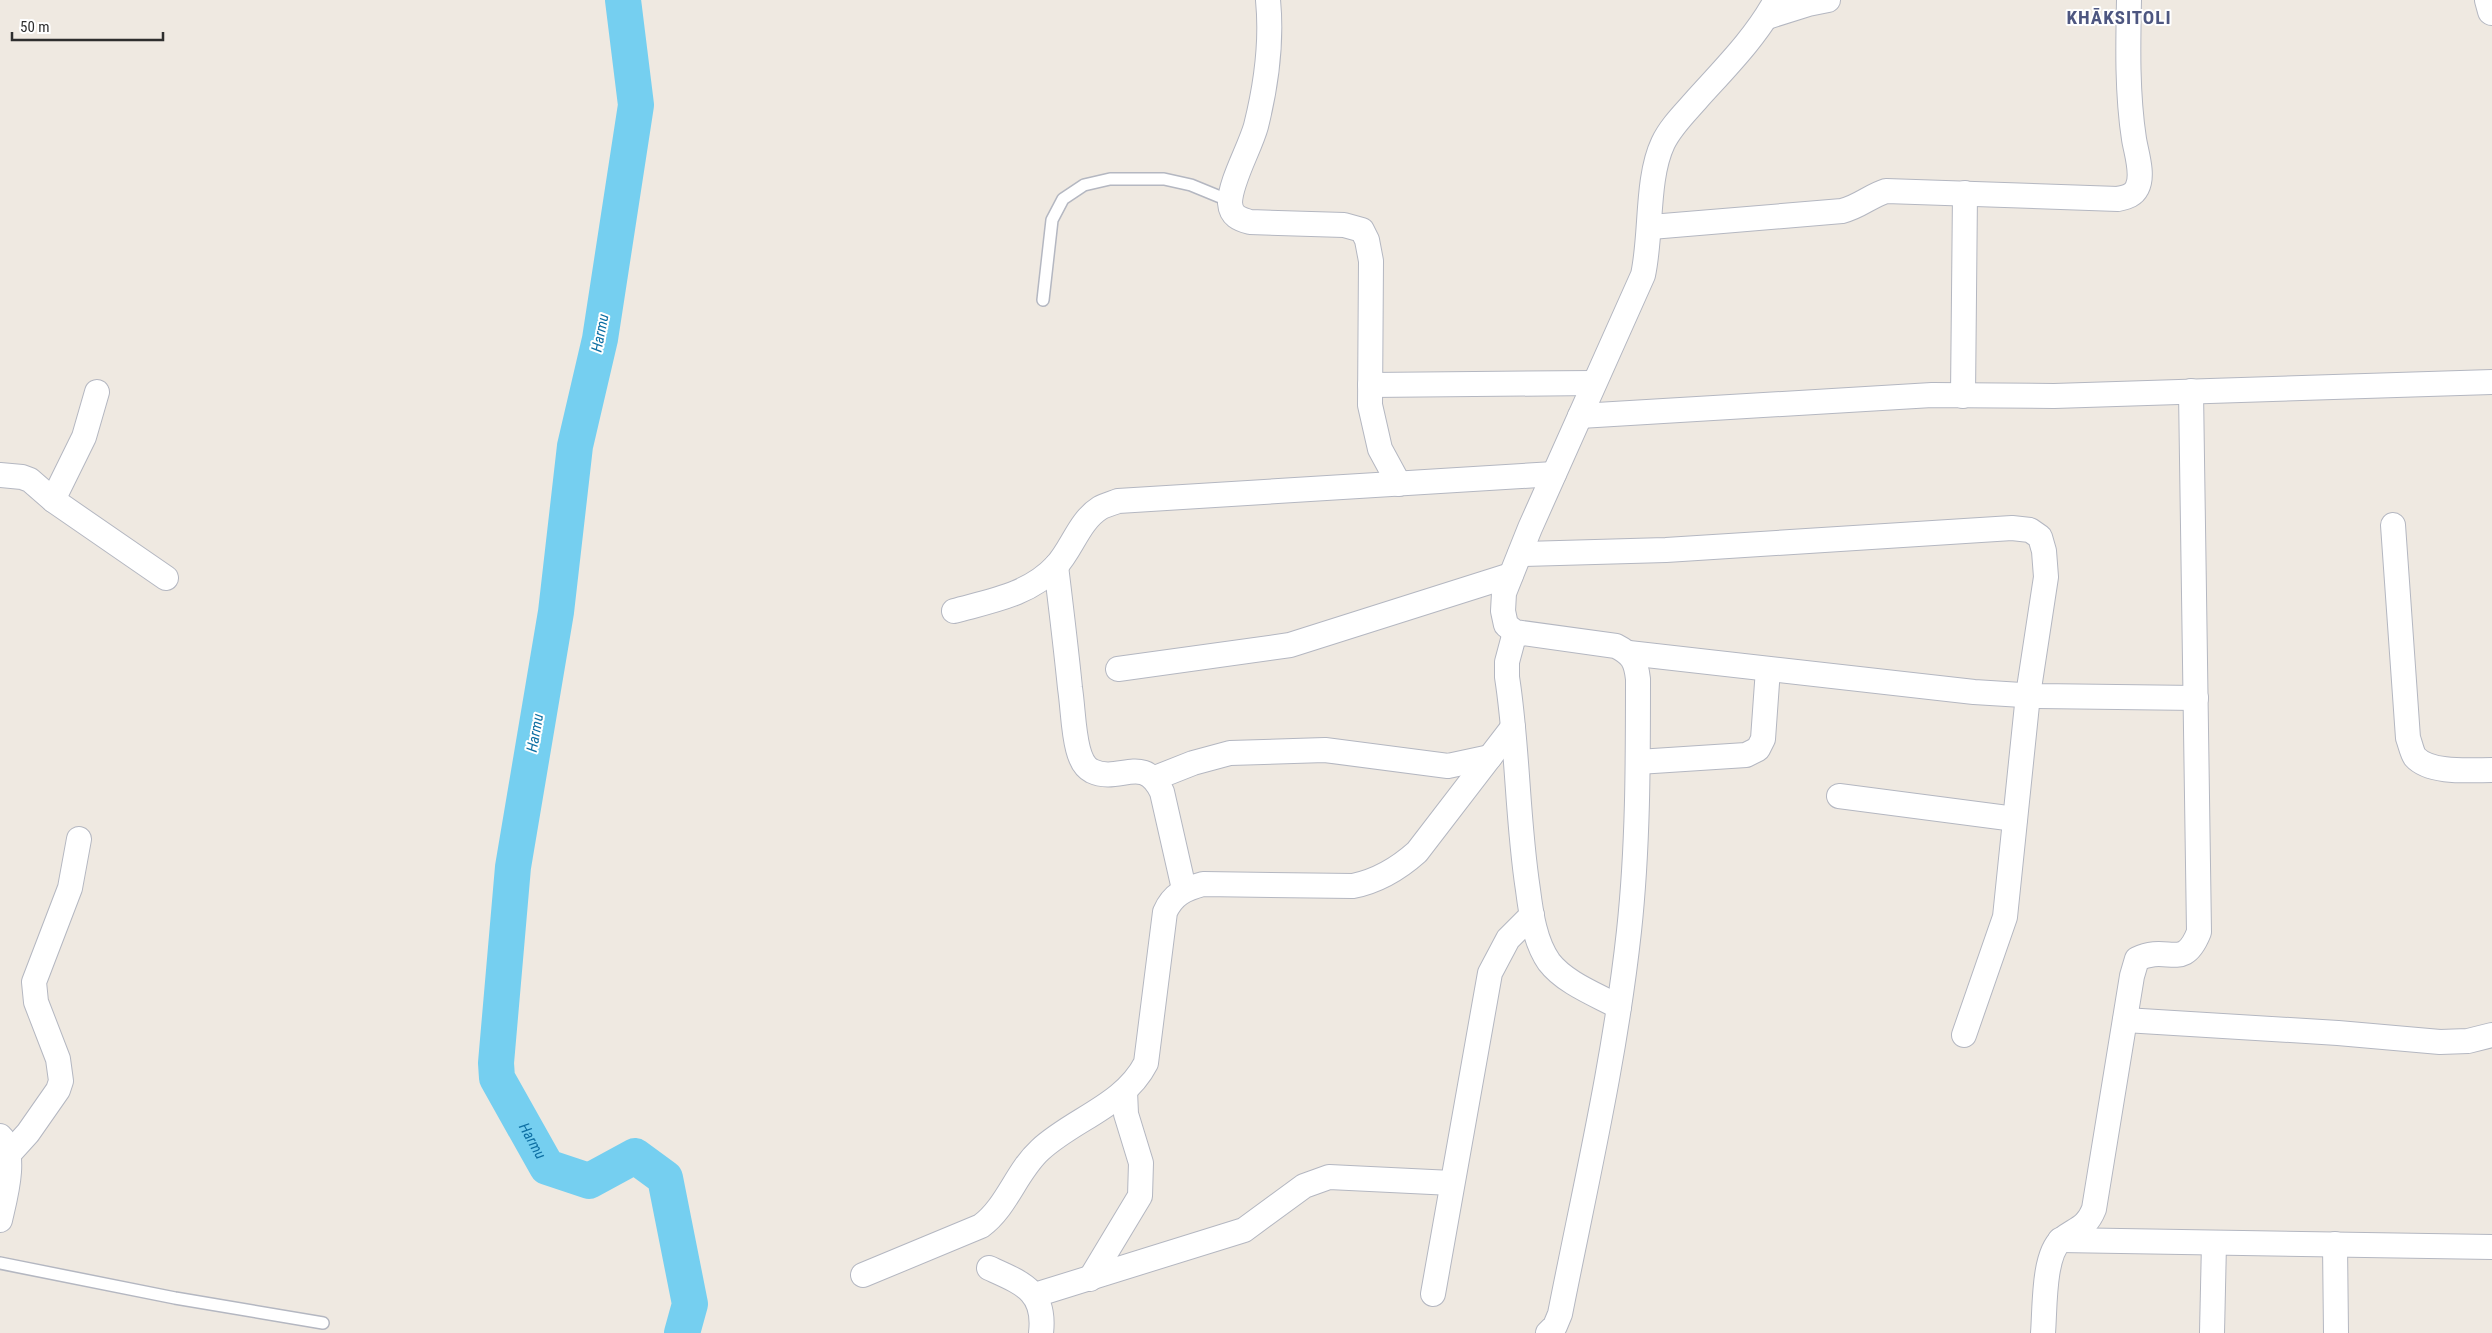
<svg xmlns="http://www.w3.org/2000/svg" width="2492" height="1333" viewBox="0 0 2492 1333" font-family="'Roboto Condensed',sans-serif">
  <style>
    .lines { fill: none; stroke-linecap: round; stroke-linejoin: round }
    .river { stroke: #75cff0; stroke-width: 36 }
    .service-casing { stroke: #b4b7c1; stroke-width: 14 }
    .minor-casing { stroke: #b4b7c1; stroke-width: 26 }
    .tertiary-casing { stroke: #b4b7c1; stroke-width: 30 }
    .service { stroke: #fff; stroke-width: 11 }
    .minor { stroke: #fff; stroke-width: 24 }
    .tertiary { stroke: #fff; stroke-width: 28 }
    .labels { text-anchor: middle; dominant-baseline: central; stroke-width: 4; stroke-linejoin: round; paint-order: stroke }
    .water-label { font-size: 15px; font-style: italic; fill: #0d6fa3; stroke: #fff }
    .district-label { font-size: 19px; font-weight: bold; letter-spacing: 1px; fill: #4d5680; stroke: #fff }
  </style>
  <rect width="100%" height="100%" fill="#efe9e1"/>
  <g class="lines">
    <!-- river -->
    <path class="river" id="s1" d="M623,0L636,105L600,339L575,446L556,612L513,867L496,1063L497,1078L547,1167L589,1181L635,1156L665,1178L690,1304L682,1333"/>
    <defs>
      <g id="service">
        <path d="M1043,300L1052,220L1063,199L1084,185L1110,179H1164L1191,185L1230,201"/>
        <path d="M0,1263L175,1298L323,1323"/>
      </g>
      <g id="minor">
        <path d="M1268,0C1272,41 1266,86 1256,126C1250,148 1230,182 1230,203C1231,216 1239,219 1250,222L1344,225L1362,230L1367,240L1371,261L1370,405L1380,449L1399,484"/>
        <path d="M1767,17L1808,4L1828,0"/>
        <path d="M1651,227L1842,211C1859,207 1870,196 1886,191L2118,199C2126,197 2133,196 2137,188C2144,175 2136,152 2134,139C2127,93 2128,46 2129,0"/>
        <path d="M1370,385L1594,383"/>
        <path d="M1963,396L1965,193"/>
        <path d="M1580,416L1932,395L2054,396L2492,382"/>
        <path d="M0,475L22,477L30,480L53,500L166,578"/>
        <path d="M53,500L84,437L97,392"/>
        <path d="M2393,525L2408,738C2410,743 2412,753 2415,757C2430,774 2472,770 2492,770"/>
        <path d="M1520,554L1666,550L2012,528L2030,530L2040,537L2044,551L2046,577L2028,695L2005,917L1964,1035"/>
        <path d="M1056,566C1061,607 1066,648 1070,688C1073,708 1073,730 1078,749C1080,757 1084,767 1092,771C1120,784 1143,753 1162,792L1184,889"/>
        <path d="M954,611C990,601 1029,595 1056,566C1072,549 1079,521 1100,508C1105,505 1113,503 1118,501L1554,474"/>
        <path d="M1515,632L1507,662V677C1518,747 1517,819 1528,890C1531,914 1535,942 1549,962C1565,983 1597,995 1619,1007"/>
        <path d="M1629,653L1974,692L2038,696L2196,698"/>
        <path d="M1118,669L1290,645L1511,575"/>
        <path d="M1638,762L1746,755L1758,749L1763,739L1768,669"/>
        <path d="M1155,778L1193,763L1230,753L1325,750L1448,766L1490,757"/>
        <path d="M1839,796L2015,819"/>
        <path d="M2125,1020L2338,1033L2440,1042L2468,1041L2492,1035"/>
        <path d="M0,1136C18,1153 5,1198 0,1220"/>
        <path d="M9,1154L28,1133L58,1090L61,1081L58,1059L36,1002L34,982L70,888L79,839"/>
        <path d="M2060,1240L2492,1247"/>
        <path d="M2335,1244L2336,1333"/>
        <path d="M989,1268C1022,1283 1046,1291 1041,1333"/>
        <path d="M863,1275L981,1226C1007,1207 1016,1172 1040,1150C1073,1119 1124,1106 1146,1063L1165,912C1173,894 1185,889 1203,884L1353,886C1378,881 1398,869 1417,852L1513,727"/>
        <path d="M1090,1279L1140,1196L1141,1163L1126,1114L1125,1091"/>
        <path d="M1433,1294L1490,973L1508,939L1532,915"/>
        <path d="M1035,1295L1244,1230L1304,1186L1329,1177L1452,1183"/>
        <path d="M1548,1333L1555,1326L1560,1314C1585,1187 1615,1060 1629,931C1638,848 1638,763 1638,679C1636,661 1632,654 1616,646L1515,632L1506,625L1503,611L1504,593L1530,528L1643,275C1652,234 1646,179 1663,143C1671,126 1686,112 1698,98C1726,67 1756,37 1776,0"/>
        <path d="M2043,1333C2045,1310 2043,1255 2061,1240C2076,1228 2086,1229 2094,1209L2132,976L2137,959C2169,944 2183,972 2199,932L2191,391"/>
        <path d="M2212,1333L2214,1243"/>
      </g>
      <path id="tertiary" d="M2489,0L2492,11"/>
    </defs>
    <!-- service casing -->
    <use href="#service" class="service-casing"/>
    <!-- minor casing -->
    <use href="#minor" class="minor-casing"/>
    <!-- tertiary casing -->
    <use href="#tertiary" class="tertiary-casing"/>
    <!-- service -->
    <use href="#service" class="service"/>
    <!-- minor -->
    <use href="#minor" class="minor"/>
    <!-- tertiary -->
    <use href="#tertiary" class="tertiary"/>
  </g>
  <g class="labels">
    <!-- water labels -->
    <g class="water-label">
      <text transform="translate(600 333) rotate(-79)">Harmu</text>
      <text transform="translate(535 733) rotate(-80)">Harmu</text>
      <text stroke="none"><textPath href="#s1" startOffset="1162">Harmu</textPath></text>
    </g>
    <!-- district labels -->
    <g class="district-label">
      <text x="2119" y="17">KHĀKSITOLI</text>
    </g>
  </g>
  <!-- scale -->
  <path d="M12 32v8h151v-8" fill="none" stroke="#2e2e2e" stroke-width="2.5"/>
  <text x="20" y="32" font-size="15" fill="#2e2e2e" stroke="#ffffff" stroke-width="4" paint-order="stroke">50 m</text>
</svg>
